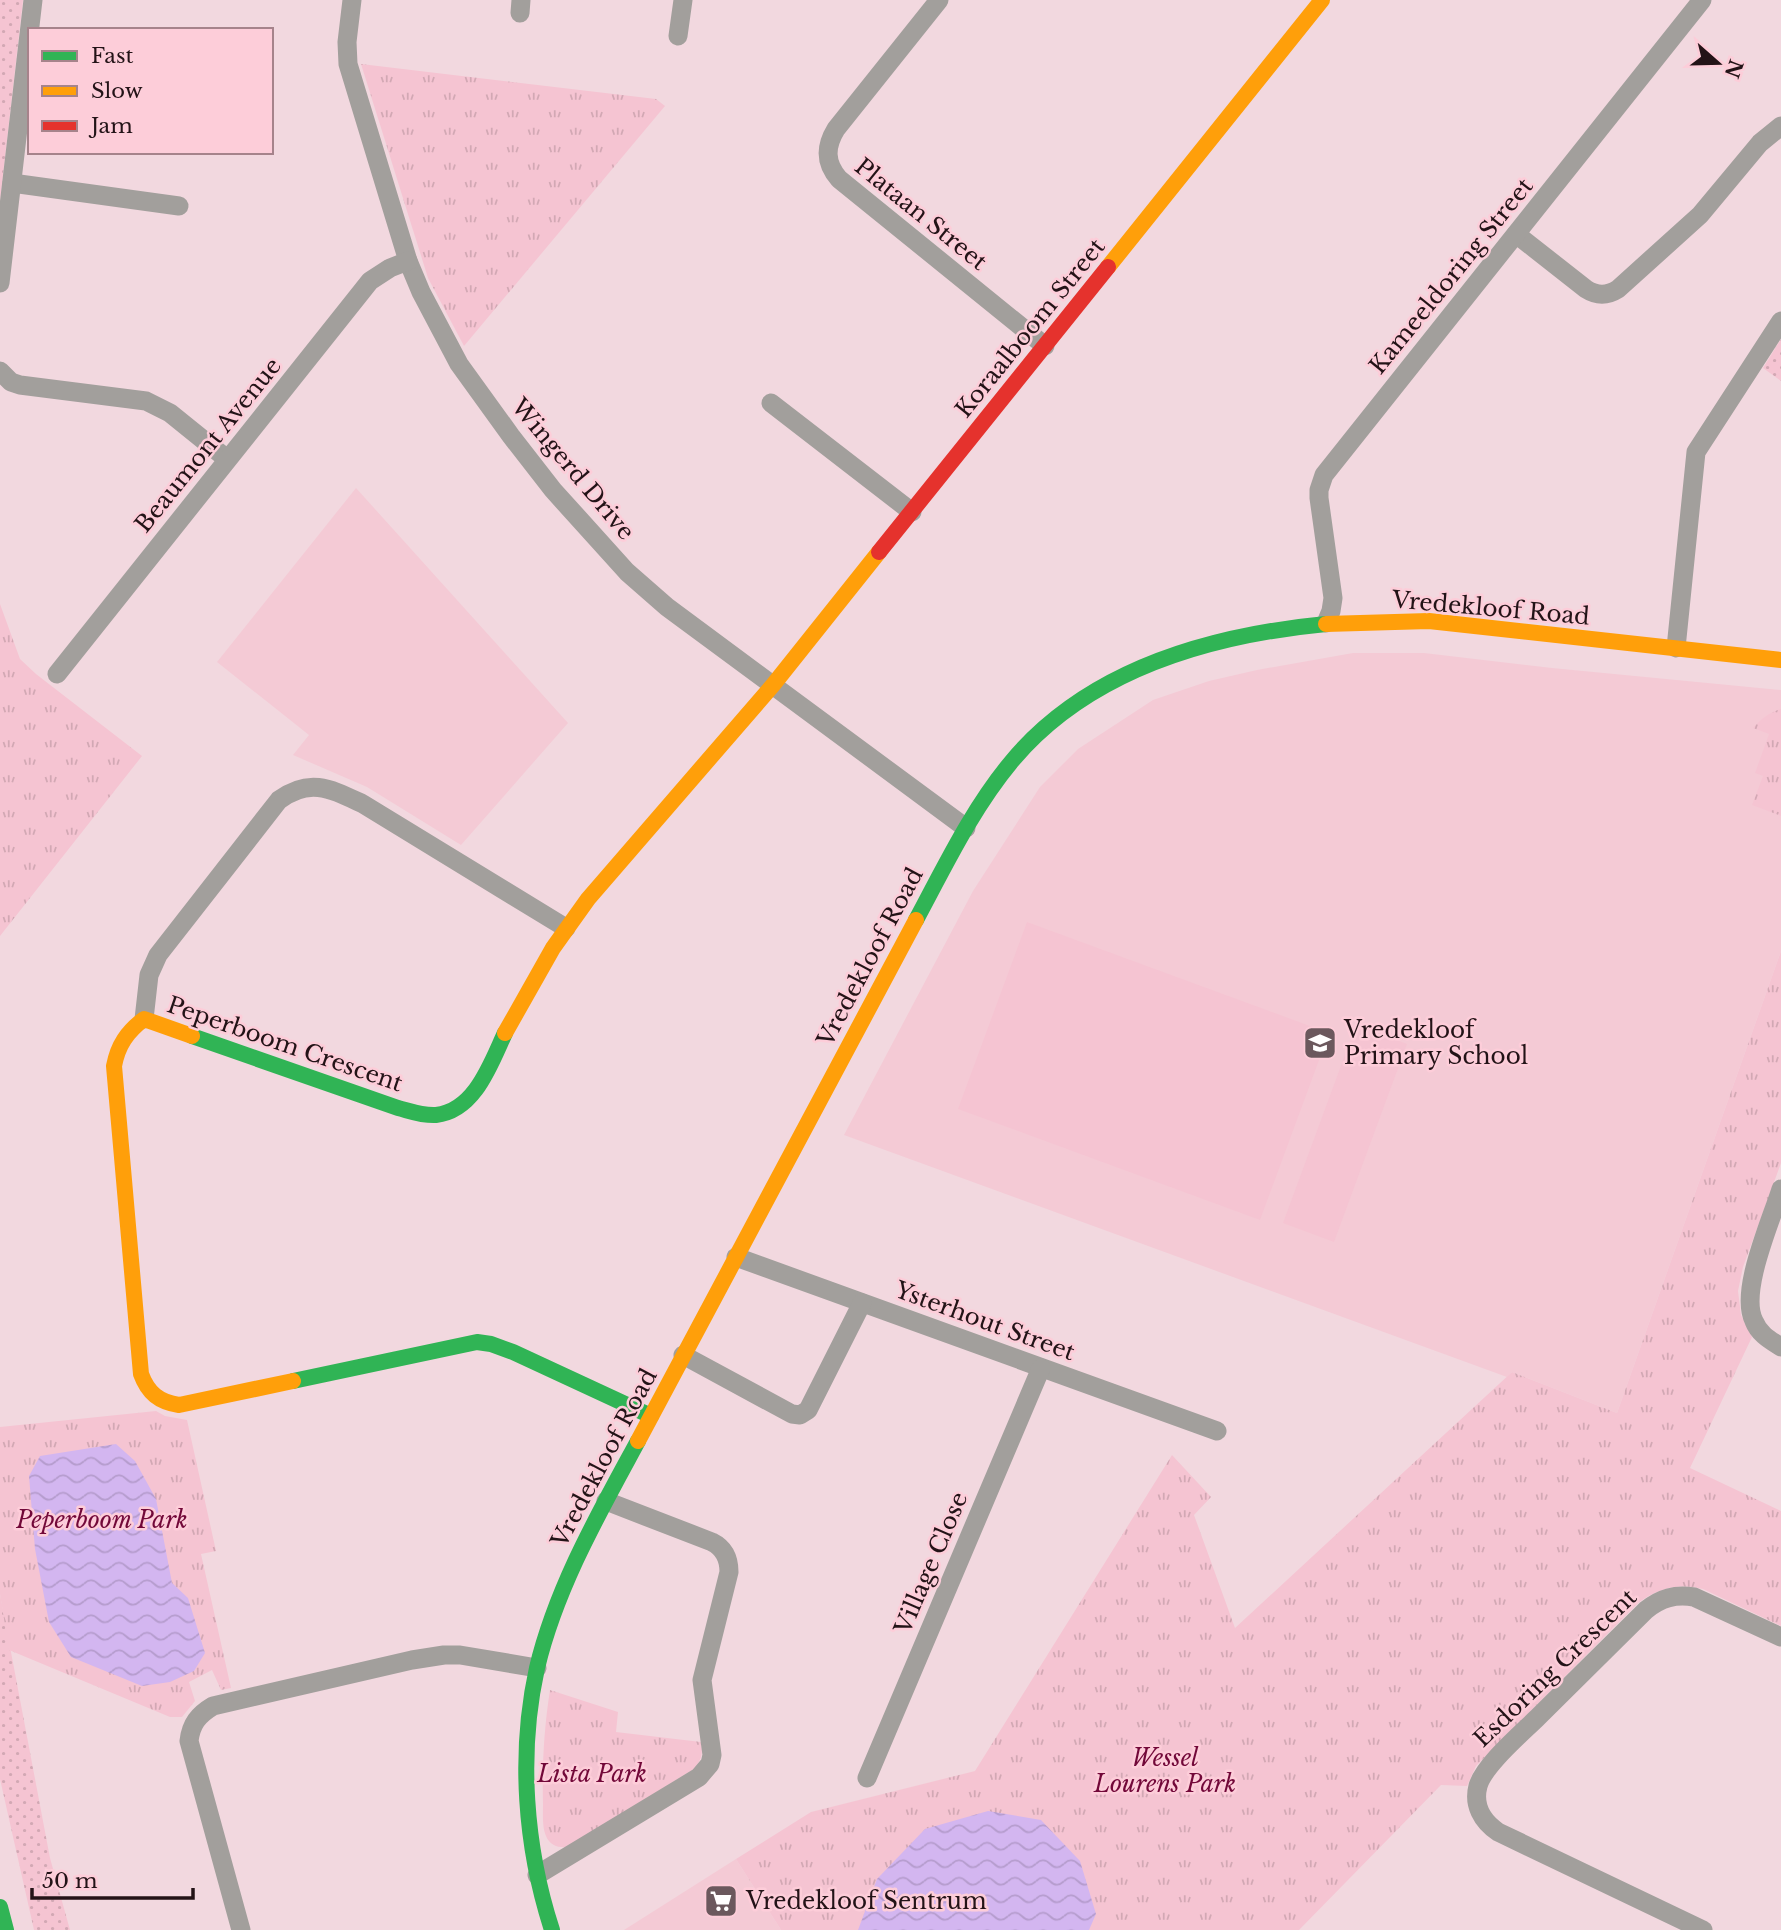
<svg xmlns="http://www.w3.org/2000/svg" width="1781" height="1930" viewBox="0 0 1781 1930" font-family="'Libre Baskerville',serif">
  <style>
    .built { fill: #f4cad5 }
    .grass { fill: url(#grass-dots) }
    .park { fill: url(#park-tufts) }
    .garden { fill: #f5c4d2 }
    .water { fill: url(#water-waves) }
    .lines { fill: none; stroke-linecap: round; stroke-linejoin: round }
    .street { stroke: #a29f9c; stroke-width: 19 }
    .fast { stroke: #30b455; stroke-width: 16 }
    .slow { stroke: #ff9f0a; stroke-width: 16 }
    .jam { stroke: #e5322d; stroke-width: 16 }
    .labels { text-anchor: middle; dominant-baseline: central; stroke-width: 5; stroke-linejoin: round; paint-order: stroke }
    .street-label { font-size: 23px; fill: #231317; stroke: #fdcdd9 }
    .poi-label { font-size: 23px; fill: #231317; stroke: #fdcdd9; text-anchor: start }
    .park-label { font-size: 23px; font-style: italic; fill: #720839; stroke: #fdcdd9 }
  </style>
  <defs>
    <pattern id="grass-dots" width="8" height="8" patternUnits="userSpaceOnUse" patternTransform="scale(1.75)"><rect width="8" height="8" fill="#f5c4d2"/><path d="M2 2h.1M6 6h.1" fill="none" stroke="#d2a8b4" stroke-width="1.8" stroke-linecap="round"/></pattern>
    <pattern id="park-tufts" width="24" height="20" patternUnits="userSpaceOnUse" patternTransform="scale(1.75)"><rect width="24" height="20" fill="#f5c4d2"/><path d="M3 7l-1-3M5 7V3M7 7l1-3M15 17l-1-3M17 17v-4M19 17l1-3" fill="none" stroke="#d2a8b4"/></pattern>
    <pattern id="water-waves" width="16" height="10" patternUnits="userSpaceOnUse" patternTransform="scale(1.75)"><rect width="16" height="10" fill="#d3b6f0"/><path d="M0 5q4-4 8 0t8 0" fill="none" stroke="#b59ccd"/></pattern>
  </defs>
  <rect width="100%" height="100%" fill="#f2d8df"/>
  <!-- built -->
  <g class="built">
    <path d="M356,488L568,723L461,845L367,787L293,755L309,735L217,662Z"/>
    <path d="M1353,653H1424L1552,668L1781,690V951L1617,1413L1512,1372L1507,1377L844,1135L973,891L1040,787L1078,749L1153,700L1209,681L1257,670Z"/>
    <path d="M736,1859L781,1930H624Z"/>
  </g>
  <!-- grass -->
  <g class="grass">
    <path d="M0,0H23L0,201Z"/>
    <path d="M1781,339V381L1763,368Z"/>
    <path d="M0,1594L50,1858L70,1930H34L0,1779Z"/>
  </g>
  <!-- park -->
  <g class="park">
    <path d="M361,64L656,99L665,106L464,346L428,278Z"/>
    <path d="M0,604L20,659L36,674L142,756L0,936Z"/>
    <path d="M1781,709V816L1752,805L1763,776L1755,773L1769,734L1753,728C1762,718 1769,713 1781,709Z"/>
    <path d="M1781,951V1163L1743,1267L1738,1291L1741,1315L1752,1337L1690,1468L1781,1511V1626L1703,1589C1679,1583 1658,1588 1638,1603L1476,1766L1467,1786L1441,1785L1299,1930H781L736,1859L811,1812L975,1771L1172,1455L1211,1497L1194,1515L1235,1628L1512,1372L1617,1413Z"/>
    <path d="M156,1411L165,1416L187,1420L216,1551L201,1554L231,1688L221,1690L212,1670L189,1682L195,1701L182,1717H170L9,1650L0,1594V1427Z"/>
    <path d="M550,1690L618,1712L616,1732L701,1742C703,1754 702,1759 694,1769L568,1847C559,1848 550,1846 546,1836C542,1827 543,1813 543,1804C542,1765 544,1728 550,1690Z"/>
  </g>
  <!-- garden -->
  <g class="garden">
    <path d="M1027,922L1329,1033L1260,1220L958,1109Z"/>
    <path d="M1356,1025L1407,1044L1334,1242L1283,1223Z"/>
  </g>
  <!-- water -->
  <g class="water">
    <path d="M116,1444L135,1461L156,1499L172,1583L188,1598L205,1653L194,1671L170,1682L142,1686L71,1657L49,1622L35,1549L29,1476L40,1456Z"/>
    <path d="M988,1811L1041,1820L1080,1861L1096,1914L1089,1930H858L877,1879L925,1829Z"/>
  </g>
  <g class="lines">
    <!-- street -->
    <g class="street">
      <path d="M352,0L347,42L348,64L408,261L421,292L459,364L511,436L553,490L627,572L667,607L966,828"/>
      <path d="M939,0L836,129C825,147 825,163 839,179L1045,346"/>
      <path d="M520,13L521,0"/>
      <path d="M678,36L683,0"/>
      <path d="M12,183L179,206"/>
      <path d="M1516,234L1586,289C1597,296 1607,296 1618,289L1700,215L1760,143L1781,126"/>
      <path d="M0,283L33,0"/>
      <path d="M0,371L11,382L20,385L146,401L170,413L227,459"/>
      <path d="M771,403L912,512"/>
      <path d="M1326,623L1331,611L1333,598L1319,498V490L1324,475L1702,0"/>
      <path d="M1676,648L1696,452L1781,321"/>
      <path d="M57,674L370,281L390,268L408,261"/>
      <path d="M144,1019L149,975L158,955L279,800C310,777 331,789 363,804L566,928"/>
      <path d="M1781,1189C1771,1221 1739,1292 1754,1321C1759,1334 1770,1340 1781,1347"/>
      <path d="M736,1257L1217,1431"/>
      <path d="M683,1355L792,1414L800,1415L808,1410L862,1303"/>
      <path d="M867,1778L1041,1368"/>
      <path d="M537,1875L699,1777L710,1764L712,1755L702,1680L729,1572C729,1558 724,1548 712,1542L606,1501"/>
      <path d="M241,1930L189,1741C191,1724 198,1715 213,1706L412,1660L444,1655H460L537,1668"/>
      <path d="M1703,1930L1498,1832C1482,1821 1473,1805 1478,1786C1484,1765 1522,1733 1538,1717C1574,1681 1610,1646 1646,1610C1661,1598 1675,1594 1694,1597L1781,1637"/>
    </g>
    <!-- fast -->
    <g class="fast">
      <path d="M916,920C945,866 972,809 1012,761C1089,669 1211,635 1326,624"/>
      <path d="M192,1036L398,1108C410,1111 423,1116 436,1115C475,1111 491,1063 505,1033"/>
      <path d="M293,1381L477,1342L491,1344L513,1352L651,1416"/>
      <path d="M0,1907L6,1930"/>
      <path d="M552,1930C525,1847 518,1754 537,1668C556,1588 599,1513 638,1441"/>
    </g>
    <!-- slow -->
    <g class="slow">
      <path d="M1108,267L1322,0"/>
      <path d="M1326,624L1429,621L1781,660"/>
      <path d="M505,1033L553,948L588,899L773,685L879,552"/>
      <path d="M192,1036L144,1019C127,1032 118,1045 114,1066L141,1374C148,1393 159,1402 179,1405L293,1381"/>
      <path d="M638,1441L916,920"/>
    </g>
    <!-- jam -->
    <path class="jam" d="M879,552L1108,267"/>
  </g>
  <!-- icons -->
  <defs>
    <symbol id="school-square" viewBox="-11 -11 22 22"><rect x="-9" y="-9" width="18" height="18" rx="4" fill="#6b585d" stroke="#fdcdd9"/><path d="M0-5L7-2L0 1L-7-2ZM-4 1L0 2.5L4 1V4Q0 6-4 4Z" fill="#fff"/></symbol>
    <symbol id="supermarket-square" viewBox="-11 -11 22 22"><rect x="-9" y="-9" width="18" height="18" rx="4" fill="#6b585d" stroke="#fdcdd9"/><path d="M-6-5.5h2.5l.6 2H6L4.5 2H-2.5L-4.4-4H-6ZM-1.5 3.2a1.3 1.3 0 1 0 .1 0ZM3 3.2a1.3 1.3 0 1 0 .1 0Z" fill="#fff"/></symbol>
  </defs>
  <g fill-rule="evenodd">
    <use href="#school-square" x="1301" y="1024" width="38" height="38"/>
    <use href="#supermarket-square" x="702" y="1882" width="38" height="38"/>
  </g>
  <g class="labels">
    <!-- street labels -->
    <g class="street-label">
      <text transform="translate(921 214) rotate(39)">Plataan Street</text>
      <text transform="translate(1451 276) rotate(-51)">Kameeldoring Street</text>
      <text transform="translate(1030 328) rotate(-51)">Koraalboom Street</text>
      <text transform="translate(208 445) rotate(-51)">Beaumont Avenue</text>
      <text transform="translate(573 469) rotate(50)">Wingerd Drive</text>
      <text transform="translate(1491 608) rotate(5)">Vredekloof Road</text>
      <text transform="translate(870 957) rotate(-62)">Vredekloof Road</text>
      <text transform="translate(285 1044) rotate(19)">Peperboom Crescent</text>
      <text transform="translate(985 1321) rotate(20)">Ysterhout Street</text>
      <text transform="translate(604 1458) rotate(-62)">Vredekloof Road</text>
      <text transform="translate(931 1563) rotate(-67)">Village Close</text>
      <text transform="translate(1555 1668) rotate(-44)">Esdoring Crescent</text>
    </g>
    <!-- poi labels -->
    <g class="poi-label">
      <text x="1344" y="1030">Vredekloof<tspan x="1344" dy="26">Primary School</tspan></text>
      <text x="746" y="1901">Vredekloof Sentrum</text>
    </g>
    <!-- park labels -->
    <g class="park-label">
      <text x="102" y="1520">Peperboom Park</text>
      <text x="1165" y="1758">Wessel<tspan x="1165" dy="26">Lourens Park</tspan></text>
      <text x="592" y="1774">Lista Park</text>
    </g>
  </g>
  <!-- legend -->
  <rect x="28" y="28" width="245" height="126" fill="#fdcdd9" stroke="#a6838b" stroke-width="2"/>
  <rect x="42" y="51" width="35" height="10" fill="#30b455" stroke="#a6838b" stroke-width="2"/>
  <text x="91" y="63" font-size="21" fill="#231317">Fast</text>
  <rect x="42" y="86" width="35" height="10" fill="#ff9f0a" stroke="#a6838b" stroke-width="2"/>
  <text x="91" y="98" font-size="21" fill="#231317">Slow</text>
  <rect x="42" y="121" width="35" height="10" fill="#e5322d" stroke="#a6838b" stroke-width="2"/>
  <text x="91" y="133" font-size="21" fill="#231317">Jam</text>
  <!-- north arrow -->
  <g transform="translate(1718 63) rotate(110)" stroke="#fdcdd9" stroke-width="5" paint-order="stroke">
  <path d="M0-5L12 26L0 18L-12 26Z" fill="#231317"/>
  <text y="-10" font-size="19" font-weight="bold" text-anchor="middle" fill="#231317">N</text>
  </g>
  <!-- scale -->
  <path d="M32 1888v10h161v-10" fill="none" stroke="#231317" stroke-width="3.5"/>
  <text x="42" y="1888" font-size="21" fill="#231317" stroke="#fdcdd9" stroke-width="5" paint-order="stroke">50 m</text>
</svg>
